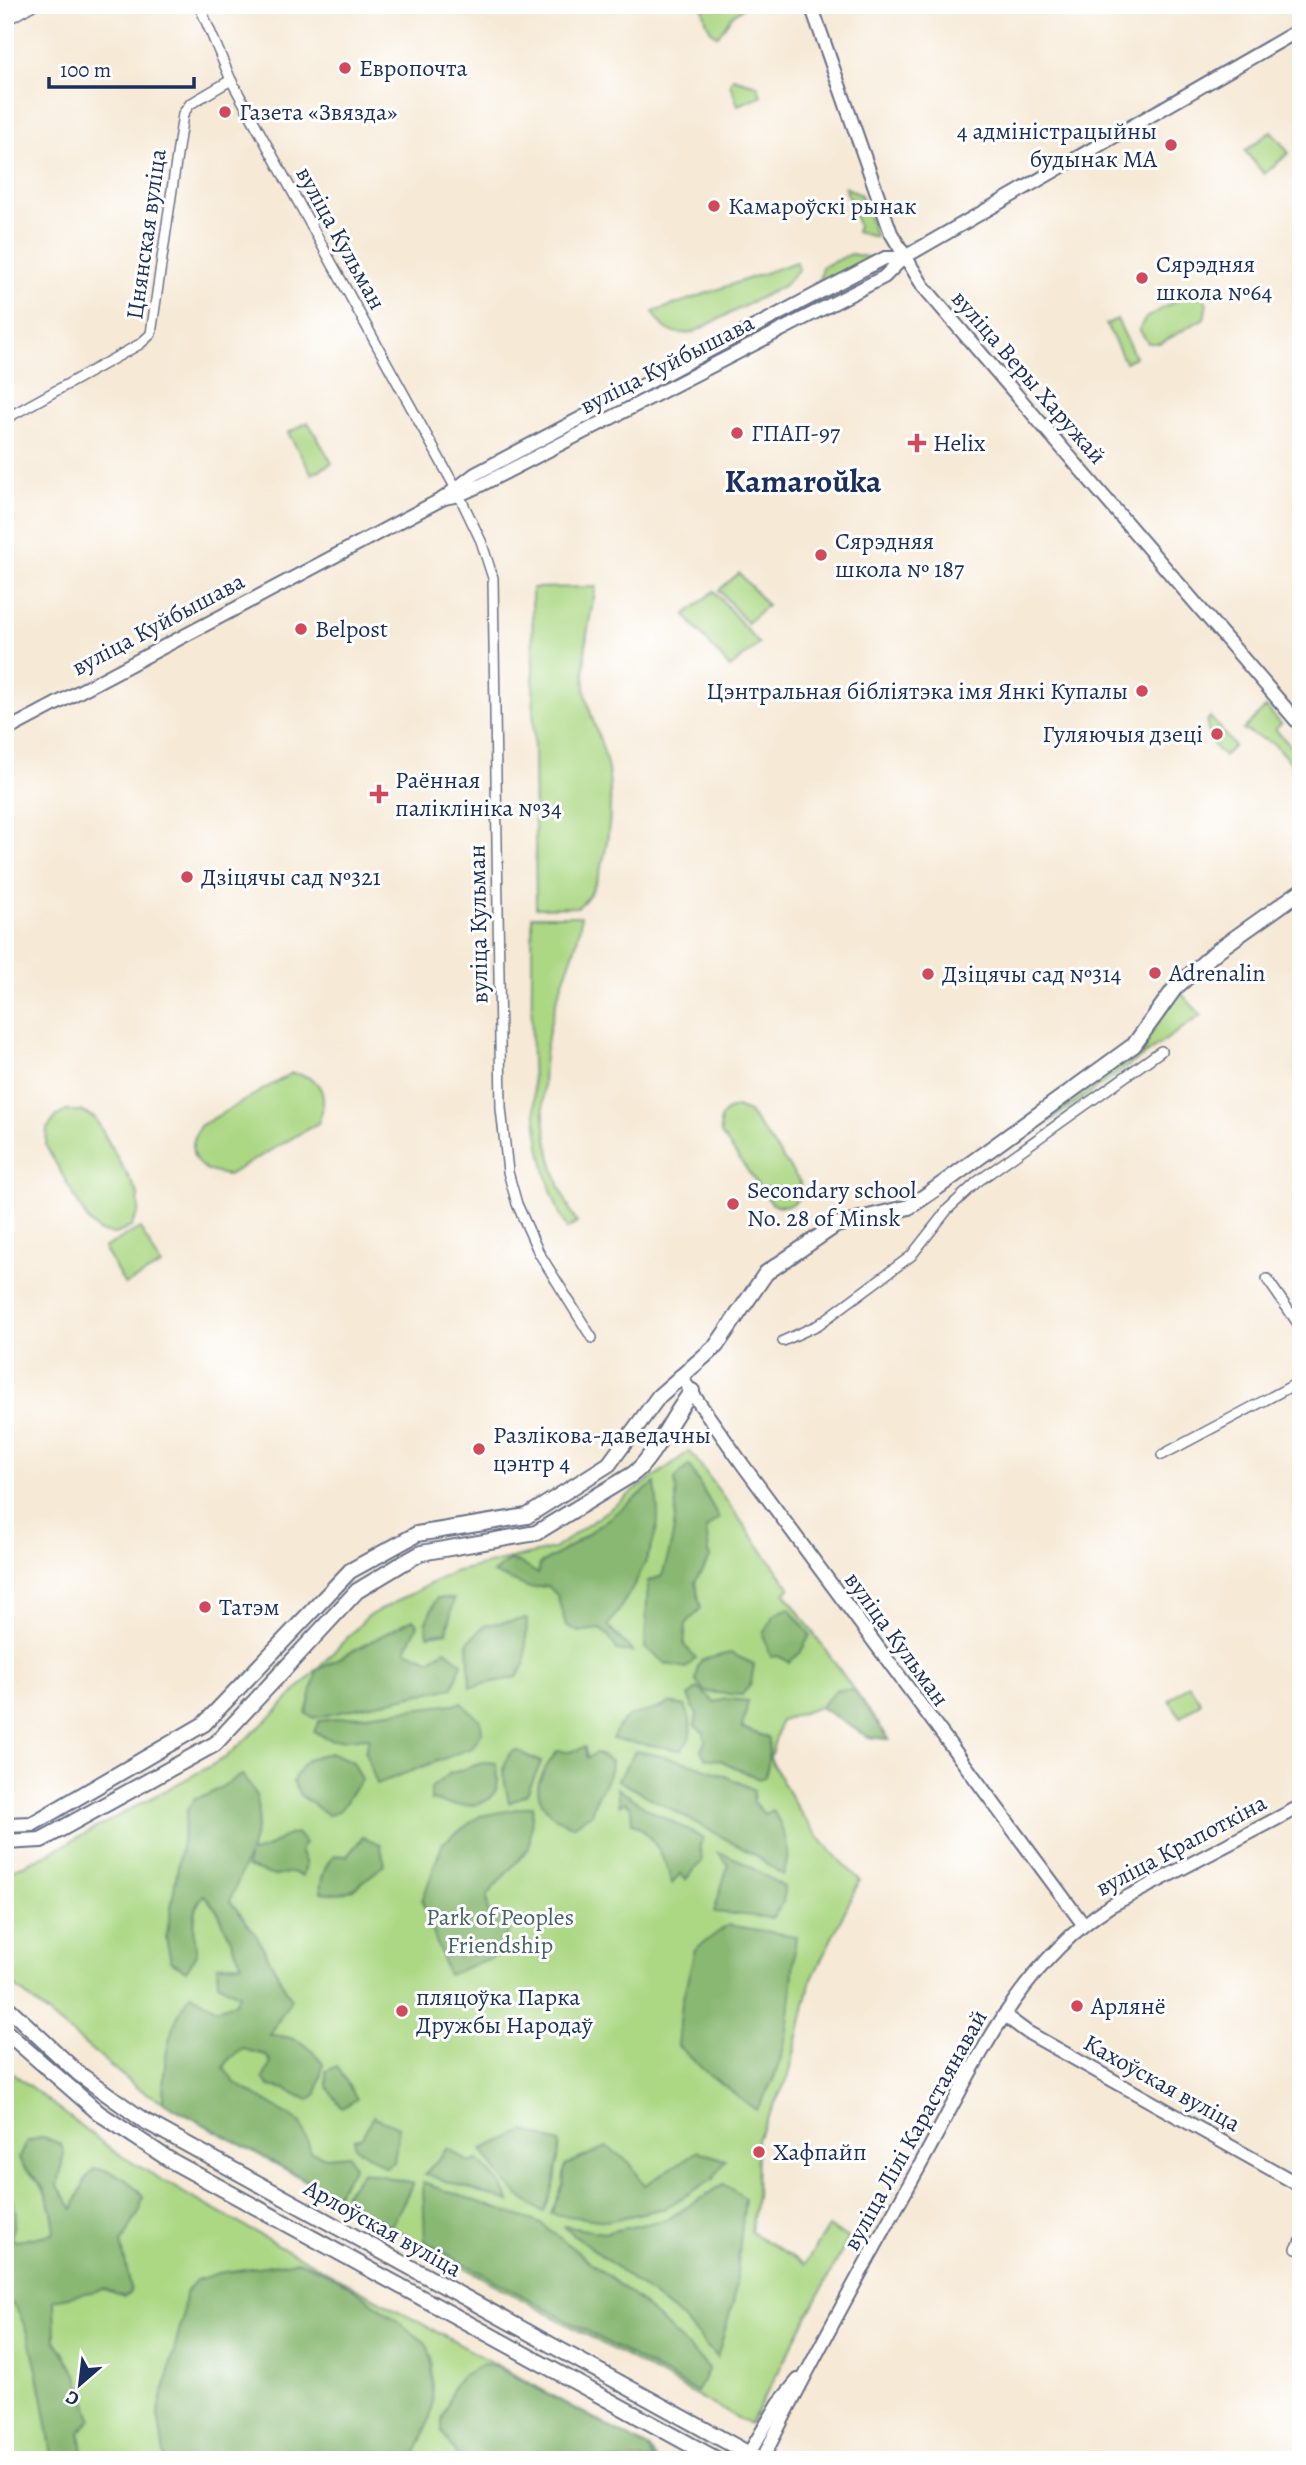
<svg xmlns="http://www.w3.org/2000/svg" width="1306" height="2465" viewBox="0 0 1306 2465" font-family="Alegreya,serif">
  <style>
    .green { fill: #acd884; stroke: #648471; stroke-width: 2 }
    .forest { fill: #89b872; stroke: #527468; stroke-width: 2 }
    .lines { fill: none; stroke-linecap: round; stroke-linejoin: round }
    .minor-casing { stroke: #687088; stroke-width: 12 }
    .secondary-casing { stroke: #687088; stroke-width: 16 }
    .primary-casing { stroke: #687088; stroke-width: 18 }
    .minor { stroke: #fff; stroke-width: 9 }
    .secondary { stroke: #fff; stroke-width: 12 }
    .primary { stroke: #fff; stroke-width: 14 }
    .poi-dot { fill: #d1495b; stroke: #fff; stroke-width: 2.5 }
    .labels { text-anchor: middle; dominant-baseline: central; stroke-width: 6; stroke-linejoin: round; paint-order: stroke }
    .poi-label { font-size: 24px; fill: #1b2f5e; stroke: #fff; text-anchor: start }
    .street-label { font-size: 24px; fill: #1b2f5e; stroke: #fff }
    .park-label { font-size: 24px; fill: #466269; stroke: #fff }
    .district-label { font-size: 32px; font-weight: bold; fill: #1b2f5e; stroke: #fff }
  </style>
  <rect width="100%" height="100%" fill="#fff"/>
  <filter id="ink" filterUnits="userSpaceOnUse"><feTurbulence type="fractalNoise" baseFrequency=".0143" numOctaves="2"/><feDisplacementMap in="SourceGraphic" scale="14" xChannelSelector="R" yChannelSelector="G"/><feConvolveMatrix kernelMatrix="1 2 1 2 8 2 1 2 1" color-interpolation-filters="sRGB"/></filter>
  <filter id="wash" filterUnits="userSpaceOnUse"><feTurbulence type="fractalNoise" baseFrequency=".00686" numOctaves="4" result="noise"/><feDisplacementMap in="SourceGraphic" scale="28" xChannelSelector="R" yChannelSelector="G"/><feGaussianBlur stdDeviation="1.57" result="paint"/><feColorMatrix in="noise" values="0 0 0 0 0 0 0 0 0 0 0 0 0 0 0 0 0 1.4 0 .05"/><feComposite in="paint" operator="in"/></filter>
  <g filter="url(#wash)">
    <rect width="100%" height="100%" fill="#f6e9d5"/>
    <!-- green -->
    <g class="green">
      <path d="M709,5H746L731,17L718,36C708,33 705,17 703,8Z"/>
      <path d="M733,78L757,85L761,96L738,105L730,84Z"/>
      <path d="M1271,131L1289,153L1264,174L1245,151Z"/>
      <path d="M845,187L861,195L876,237L856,232L858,226Z"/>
      <path d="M851,254L871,258L819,285L822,267Z"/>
      <path d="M796,262L799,269L785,285L692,333C670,335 664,330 653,312Z"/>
      <path d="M1189,293L1203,297L1207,303L1204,318L1161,343H1148L1139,329L1146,318Z"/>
      <path d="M1117,319L1135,357L1125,362L1106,324Z"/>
      <path d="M308,422L332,463L312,474L288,433Z"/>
      <path d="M739,573L767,605L747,623L719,590Z"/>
      <path d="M596,587C589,621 582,653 585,688C588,716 602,738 607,765C615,801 609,883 578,907L536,908L532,588Z"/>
      <path d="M714,591L759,644L730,668L685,615Z"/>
      <path d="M1266,707L1281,724L1275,729L1301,758V774L1274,744L1243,730Z"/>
      <path d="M1210,717L1234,746L1224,756C1213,749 1207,733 1207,721Z"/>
      <path d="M532,916H581C579,946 566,970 557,999C534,1073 538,1155 577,1223L567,1229C520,1138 534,1017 532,916Z"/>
      <path d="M1179,991L1201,1015L1048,1122L1046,1118L1139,1051Z"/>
      <path d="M292,1073C323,1077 329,1096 318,1123L228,1175C197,1172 183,1155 200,1126Z"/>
      <path d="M736,1107L749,1112L800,1182C802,1203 792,1209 772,1204L721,1134L720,1119L726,1111Z"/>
      <path d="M66,1111H81L95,1118L138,1194L139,1211L131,1227L116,1234L100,1232L89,1222L46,1146L47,1129L56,1117Z"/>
      <path d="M140,1228L161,1265L125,1285L104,1248Z"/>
      <path d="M690,1451L790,1588L785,1593L889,1739L868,1737L820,1707L781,1720L770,1758C796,1810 816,1840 860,1880L810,1983L789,2076L757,2138L756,2197L751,2232L805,2264L828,2227L849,2238L750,2425L136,2087L5,1978V1873L48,1854L225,1758L277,1711L368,1616L453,1572L554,1549Z"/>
      <path d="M1189,1685L1201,1702L1181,1717L1169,1700Z"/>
      <path d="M5,2067L113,2151L191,2197L650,2449L656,2460H5Z"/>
    </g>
    <!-- forest -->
    <g class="forest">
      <path d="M689,1465L719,1518L706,1529L710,1558L695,1582L701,1608L686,1624L684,1645L696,1658L686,1668L667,1664L645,1648L648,1581L662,1576C673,1544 679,1513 675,1479Z"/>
      <path d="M655,1483C656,1497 660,1514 657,1527C650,1562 628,1597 608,1626L633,1652L617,1650L609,1636L600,1629L579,1632L566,1625L557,1595L548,1586L530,1588L493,1573L508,1561L519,1562L538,1574L540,1564C582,1542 617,1511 655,1483Z"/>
      <path d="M437,1598L454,1599L447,1632L428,1635L426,1622Z"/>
      <path d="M789,1608L810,1635L800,1653L789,1662L778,1656L771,1657L763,1634L774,1615Z"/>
      <path d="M413,1619L418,1625L406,1650L429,1660L445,1650L462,1663L453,1687L314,1718L306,1714L317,1670Z"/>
      <path d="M527,1619L525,1664L517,1677L470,1687L468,1642L485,1625Z"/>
      <path d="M730,1653L754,1664L751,1683L742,1695L705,1692L696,1681L698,1666L702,1660Z"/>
      <path d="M698,1688L714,1702L726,1699L748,1701L742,1728L769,1738L768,1765L765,1777L759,1779L720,1760L705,1758L701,1750L705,1742L704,1733L695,1726L697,1714L688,1696Z"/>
      <path d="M837,1689L854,1690L889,1739L868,1737L820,1707Z"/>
      <path d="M461,1703L481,1721L482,1732L472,1748L377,1784L365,1752L369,1738L332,1740L314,1732L319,1721Z"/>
      <path d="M669,1703L685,1706C692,1721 694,1738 681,1750L612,1739C628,1702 644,1720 669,1703Z"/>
      <path d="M585,1747L587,1758L596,1753L611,1761C611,1782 596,1791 591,1814L573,1826C553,1820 529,1798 542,1775C546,1766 552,1759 557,1751L570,1752Z"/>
      <path d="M516,1750L541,1762L527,1794L509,1803C506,1785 499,1771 510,1753Z"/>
      <path d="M635,1751C678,1758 716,1769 754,1790L753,1802L764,1814L773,1810C785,1833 793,1850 783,1875L753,1854L618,1780Z"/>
      <path d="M332,1753L353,1762L362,1780C345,1794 348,1812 328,1815L300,1795L293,1781C303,1760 309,1756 332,1753Z"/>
      <path d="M485,1762L496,1763C508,1812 463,1809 431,1800V1788L449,1774Z"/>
      <path d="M242,1775C268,1803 258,1820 250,1853C269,1852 277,1835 297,1833L305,1843L300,1851L306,1864L303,1876L292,1872L274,1876L247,1867L248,1856L230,1901L255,1933L291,1999L270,2035C294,2036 310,2044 323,2064L317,2094L308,2100L286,2089L269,2086L263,2078L271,2062L266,2055L243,2049L229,2059L224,2068L234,2082L301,2123L311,2152L326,2157L349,2155L354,2167L335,2196L163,2102C163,2063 167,2026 191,1994L217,2009L235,2003L239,1995L218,1983L217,1965L242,1964L218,1912L204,1895C191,1907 194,1937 197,1954L186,1971L171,1961L166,1939L187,1810L194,1799C210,1797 227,1782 242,1775Z"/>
      <path d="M617,1788L648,1809L703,1838L700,1846L702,1861L686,1879L680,1874L672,1884C666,1861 655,1835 632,1823L631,1807L625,1802L619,1805Z"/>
      <path d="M533,1806L529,1848L487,1895L488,1913L500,1916L510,1928L495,1956L448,1975L422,1901L443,1843L480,1816Z"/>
      <path d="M363,1837L380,1844L385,1864L354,1889L340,1894L321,1892C319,1884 326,1860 335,1856C339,1855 343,1856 347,1856Z"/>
      <path d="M719,1853L737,1859L784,1887L783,1903L772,1918L714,1912L728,1865Z"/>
      <path d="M728,1925L796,1936C789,2000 794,2055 756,2110L706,2072L678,2046L682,2002L695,1949Z"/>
      <path d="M337,2066L357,2099L342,2108L327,2086L326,2071Z"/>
      <path d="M373,2116L399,2127L394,2162L385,2167L354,2146V2139L362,2137Z"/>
      <path d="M525,2131L560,2143L555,2182L544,2212C515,2198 499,2176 482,2149Z"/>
      <path d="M42,2137L61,2144L64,2153L58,2186L73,2209L86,2178L94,2169C112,2168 132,2182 143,2196L140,2211L121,2243L131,2288L129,2294L124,2296L104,2289L54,2300L55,2340L78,2376L92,2418L80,2432L84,2460H53C47,2432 33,2306 5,2300V2179L16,2212L11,2239L17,2241L53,2234C57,2221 47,2190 37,2180C28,2171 24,2170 19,2158L26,2142Z"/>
      <path d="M607,2147L629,2162L645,2185L698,2151L726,2160L713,2179L665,2208L607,2221L551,2214L563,2185L565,2165Z"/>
      <path d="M448,2148L470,2163L478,2160L502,2186L510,2202L425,2174Z"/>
      <path d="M363,2172L413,2183L391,2227L352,2206L344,2194Z"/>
      <path d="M423,2183L542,2224L642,2303L709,2368L697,2392L425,2242Z"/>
      <path d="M724,2184L745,2198L734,2299L717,2358L684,2320L563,2226L604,2233L668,2219Z"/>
      <path d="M297,2261C344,2274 386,2314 425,2342C431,2352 431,2357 432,2369C435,2408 431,2425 412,2460H165L158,2414L182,2319L185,2293L196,2280L219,2273Z"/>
      <path d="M483,2364L493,2365L648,2448L653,2460H460L442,2432V2420L454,2385L462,2376Z"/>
    </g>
  </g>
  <g filter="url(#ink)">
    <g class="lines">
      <defs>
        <g id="minor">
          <path d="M199,5L231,80L455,487"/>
          <path d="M5,21L33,5"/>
          <path d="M5,419L140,344L151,334L183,114L190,104L231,80"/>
          <path d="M459,495L481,541L493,578L501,1108L508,1172L517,1204L539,1253L592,1338"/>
          <path d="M1267,1279L1301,1328"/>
          <path d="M783,1341L818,1325L911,1256L948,1209L977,1182L1161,1051"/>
          <path d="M1162,1455L1301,1381"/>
          <path d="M1296,2249L1301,2241"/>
        </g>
        <g id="secondary">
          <path d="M811,5L891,233L923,286L1301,726"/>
          <path d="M444,498L459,495L481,485L884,277L903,258L1301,29"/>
          <path d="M5,731L444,498L475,474L885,258H903"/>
          <path d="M680,1376L743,1465L1083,1924"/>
          <path d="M1004,2015L1027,2032L1301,2186"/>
          <path d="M745,2460L779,2403L798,2380"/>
          <path d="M762,2460C811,2361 864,2265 918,2169C971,2074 1015,1967 1110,1906L1301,1806"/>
        </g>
        <g id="primary">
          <path d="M5,1825L32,1824L204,1724L350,1571L417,1534L527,1516L609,1464L659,1396L716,1346L766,1273L836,1225L909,1207L934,1190L1134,1045L1175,988L1218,950L1301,891"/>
          <path d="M5,1842L41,1840L215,1744L357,1591L400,1565L421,1553L536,1533L633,1474C653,1459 674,1413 692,1391"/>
          <path d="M5,2005L78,2073L143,2120L760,2460"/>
          <path d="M5,2031L99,2113L170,2160L718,2460"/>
        </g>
      </defs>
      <!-- minor casing -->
      <use href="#minor" class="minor-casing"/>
      <!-- secondary casing -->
      <use href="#secondary" class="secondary-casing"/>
      <!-- primary casing -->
      <use href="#primary" class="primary-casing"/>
      <!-- minor -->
      <use href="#minor" class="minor"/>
      <!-- secondary -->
      <use href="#secondary" class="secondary"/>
      <!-- primary -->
      <use href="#primary" class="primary"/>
    </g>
  </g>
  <!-- markers -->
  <g class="poi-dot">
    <circle cx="345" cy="68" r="7"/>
    <circle cx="225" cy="112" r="7"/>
    <circle cx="1171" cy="145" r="7"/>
    <circle cx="714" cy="206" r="7"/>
    <circle cx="1142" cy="278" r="7"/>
    <circle cx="737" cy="433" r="7"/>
    <path d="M913.5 432.5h7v7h7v7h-7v7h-7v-7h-7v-7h7z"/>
    <circle cx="821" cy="555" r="7"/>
    <circle cx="301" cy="629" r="7"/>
    <circle cx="1142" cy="691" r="7"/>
    <circle cx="1217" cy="734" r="7"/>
    <path d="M375.5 783.5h7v7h7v7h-7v7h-7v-7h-7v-7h7z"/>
    <circle cx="187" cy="877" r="7"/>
    <circle cx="1155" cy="973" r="7"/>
    <circle cx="928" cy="974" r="7"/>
    <circle cx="733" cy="1204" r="7"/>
    <circle cx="479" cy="1449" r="7"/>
    <circle cx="205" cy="1607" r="7"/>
    <circle cx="1077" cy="2006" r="7"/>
    <circle cx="402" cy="2011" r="7"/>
    <circle cx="759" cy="2152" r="7"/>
  </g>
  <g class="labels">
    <!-- poi labels -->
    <g class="poi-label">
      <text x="359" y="68">Европочта</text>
      <text x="239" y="112">Газета «Звязда»</text>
      <text x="1157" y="131" text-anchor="end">4 адміністрацыйны<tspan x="1157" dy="28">будынак МА</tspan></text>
      <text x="728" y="206">Камароўскі рынак</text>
      <text x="1156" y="264">Сярэдняя<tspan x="1156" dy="28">школа №64</tspan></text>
      <text x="751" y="433">ГПАП-97</text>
      <text x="933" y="443">Helix</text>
      <text x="835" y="541">Сярэдняя<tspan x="835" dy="28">школа № 187</tspan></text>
      <text x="315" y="629">Belpost</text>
      <text x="1128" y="691" text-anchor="end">Цэнтральная бібліятэка імя Янкі Купалы</text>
      <text x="1203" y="734" text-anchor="end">Гуляючыя дзеці</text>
      <text x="395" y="780">Раённая<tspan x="395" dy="28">паліклініка №34</tspan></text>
      <text x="201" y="877">Дзіцячы сад №321</text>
      <text x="1169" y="973">Adrenalin</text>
      <text x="942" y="974">Дзіцячы сад №314</text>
      <text x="747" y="1190">Secondary school<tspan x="747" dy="28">No. 28 of Minsk</tspan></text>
      <text x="493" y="1435">Разлікова-даведачны<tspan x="493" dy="28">цэнтр 4</tspan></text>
      <text x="219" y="1607">Татэм</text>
      <text x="416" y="1997">пляцоўка Парка<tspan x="416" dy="28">Дружбы Народаў</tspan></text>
      <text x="1091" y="2006">Арлянё</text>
      <text x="773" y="2152">Хафпайп</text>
    </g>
    <!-- street labels -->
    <g class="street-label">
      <text transform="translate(146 234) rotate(-82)">Цнянская вуліца</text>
      <text transform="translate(341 238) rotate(61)">вуліца Кульман</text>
      <text transform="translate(667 364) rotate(-27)">вуліца Куйбышава</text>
      <text transform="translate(1029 377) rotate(49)">вуліца Веры Харужай</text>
      <text transform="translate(158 624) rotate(-28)">вуліца Куйбышава</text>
      <text transform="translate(478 924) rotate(-91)">вуліца Кульман</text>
      <text transform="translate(897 1639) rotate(54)">вуліца Кульман</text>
      <text transform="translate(1181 1845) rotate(-28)">вуліца Крапоткіна</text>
      <text transform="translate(1162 2083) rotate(29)">Кахоўская вуліца</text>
      <text transform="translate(915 2130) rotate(-61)">вуліца Лілі Карастаянавай</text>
      <text transform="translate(383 2228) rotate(29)">Арлоўская вуліца</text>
    </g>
    <!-- park labels -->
    <g class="park-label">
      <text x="500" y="1917">Park of Peoples<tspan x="500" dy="28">Friendship</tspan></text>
    </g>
    <!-- district labels -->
    <g class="district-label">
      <text x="803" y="481">Kamaroŭka</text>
    </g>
  </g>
  <!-- margin -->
  <rect width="1306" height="2465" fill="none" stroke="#fff" stroke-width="28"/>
  <!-- north arrow -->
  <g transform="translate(80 2384) rotate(208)" stroke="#ffffff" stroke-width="5" paint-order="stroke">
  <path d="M0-5L12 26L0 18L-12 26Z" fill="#1b2f5e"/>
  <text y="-10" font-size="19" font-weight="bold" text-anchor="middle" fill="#1b2f5e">С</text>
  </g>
  <!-- scale -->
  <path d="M49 77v10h145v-10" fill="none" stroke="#1b2f5e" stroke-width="3.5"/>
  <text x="60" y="77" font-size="21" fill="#1b2f5e" stroke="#ffffff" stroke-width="5" paint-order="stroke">100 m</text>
</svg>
